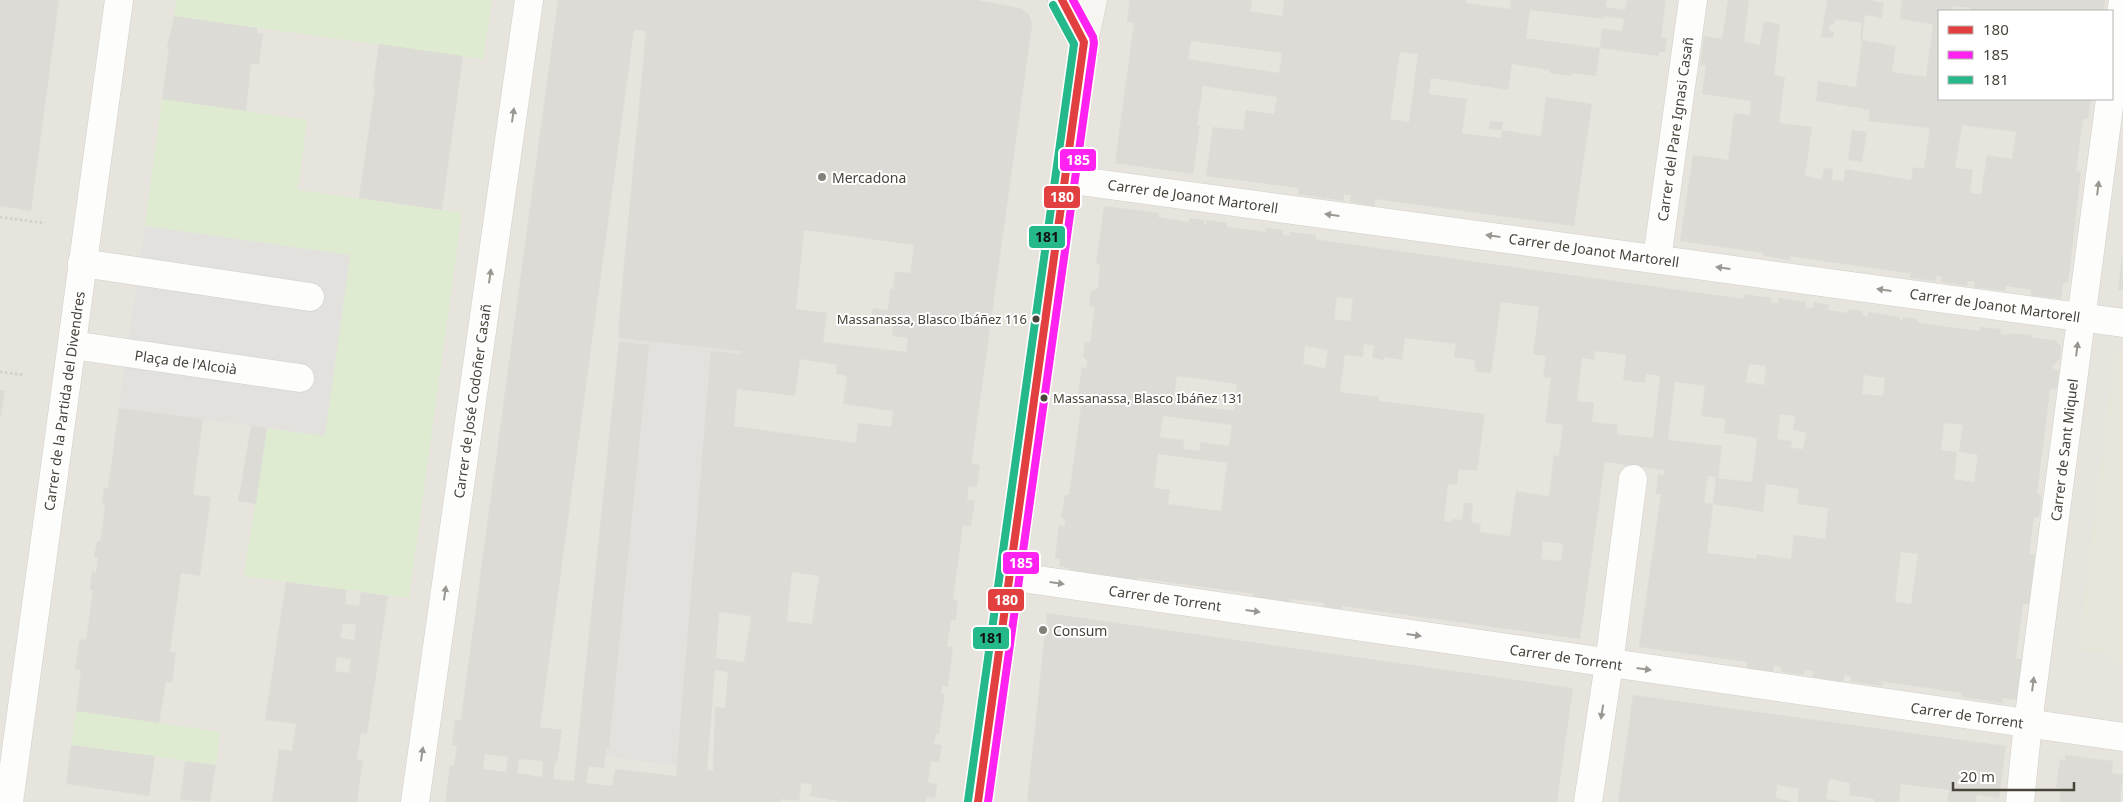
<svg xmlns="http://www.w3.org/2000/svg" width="2123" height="802" viewBox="0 0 2123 802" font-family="'Noto Sans',sans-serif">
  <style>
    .residential { fill: #e6e4dc; fill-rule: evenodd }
    .education { fill: #e8e5da }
    .green { fill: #dfebd1 }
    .parking { fill: #e2e1de }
    .building { fill: #dcdbd6; fill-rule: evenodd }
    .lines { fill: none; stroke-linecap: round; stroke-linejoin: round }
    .street-casing { stroke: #d1cfcb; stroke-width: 29 }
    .secondary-casing { stroke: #d1cfc6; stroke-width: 29 }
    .path { stroke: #d3d1cc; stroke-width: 3; stroke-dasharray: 2.5 2.5; stroke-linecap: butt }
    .street { stroke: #fdfdfc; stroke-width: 28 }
    .secondary { stroke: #f6f5f1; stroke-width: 28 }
    .bus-1-casing { stroke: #fff; stroke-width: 11 }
    .bus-2-casing { stroke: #fff; stroke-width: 11 }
    .bus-3-casing { stroke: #fff; stroke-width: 11 }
    .bus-1 { stroke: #e24040; stroke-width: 8 }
    .bus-2 { stroke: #ff22f1; stroke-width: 8 }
    .bus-3 { stroke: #25b88a; stroke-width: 8 }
    .oneway { fill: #9a9791 }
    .poi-dot { fill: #848179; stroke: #fff; stroke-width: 2 }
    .bus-dot { fill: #49443a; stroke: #fff; stroke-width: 2 }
    .labels { text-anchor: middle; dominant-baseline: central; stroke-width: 4; stroke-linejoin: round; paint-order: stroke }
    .bus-label { font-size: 13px; fill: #49443a; stroke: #fff; text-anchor: end }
    .street-label { font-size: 14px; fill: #49443a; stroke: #fff }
    .poi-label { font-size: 14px; fill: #49443a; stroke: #fff; text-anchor: start }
    .line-badge { stroke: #fff; stroke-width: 2 }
    .badge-label { font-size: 14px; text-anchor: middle; font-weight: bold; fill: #fff }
    .pale-badge-label { font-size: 14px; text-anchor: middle; font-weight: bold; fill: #111 }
  </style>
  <rect width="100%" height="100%" fill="#f3f2ee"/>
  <!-- residential -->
  <path class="residential" d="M0,0H2123V802H0ZM1939,11H2112V99H1939Z"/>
  <!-- education -->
  <path class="education" d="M2115,348L2123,349V671L2109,653L2078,650Z"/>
  <!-- green -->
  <g class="green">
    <path d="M176,0H492L483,59L174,16Z"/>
    <path d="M162,99L307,120L298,190L462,213L409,598L244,576L267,428L325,436L350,255L145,226Z"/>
    <path d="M76,711L220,732L216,765L71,745Z"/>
  </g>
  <!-- parking -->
  <g class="parking">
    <path d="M145,226L350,255L325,436L119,408Z"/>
    <path d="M619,338L742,350L737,389L707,770L605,756L604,768L576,765Z"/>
  </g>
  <!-- building -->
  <g class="building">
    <path d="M0,0H59L31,211L0,206Z"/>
    <path d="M558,0H977L1020,8L1029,14L1031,19L1032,25L972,459V464L980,465L977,487L969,486L967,499L975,501L971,526L963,525L953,600L958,601L956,620H951L947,647H953L948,687L942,686L941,693L945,694L939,734H936L934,744L942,745L939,762L931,761L928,782L937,784L935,798L927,797L926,802H843L810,796L812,784L801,783L799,801L781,799V802H445L450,765H454L457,746L452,745L455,720L460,721L461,718ZM634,30L646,31L624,265L618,331H619V338L742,351L741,354L711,351L676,776L615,769L612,786L586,783L589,766L604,768L606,748H609L649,345L619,342L574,781L553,779L555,763H557L562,730L540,727ZM804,230L914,245L910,273L895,272L893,289H890L888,310L873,308L871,319L894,322L892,336L908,338L906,352L823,342L827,313L796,309ZM800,359L837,365L836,374L847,376L843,404L893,411L891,427L858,423L856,443L734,426L737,389L795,396ZM792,572L819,576L812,624L787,621ZM719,612L751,616L744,662L716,658ZM715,670L728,672L725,708L715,707L713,771L707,770ZM485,754L508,757L506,772L483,769ZM519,759L543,761L542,777L517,773Z"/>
    <path d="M1130,0H1252L1250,11L1282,16L1284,0H1466V3L1510,9L1511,0H1607L1605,7L1625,10L1627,0H1666L1661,37L1667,38L1665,52H1659V56L1600,48L1602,28L1622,31L1624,19L1604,16V19L1530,10L1526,38L1600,48L1596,76L1573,73L1572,76L1550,73V70L1512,64L1508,90L1431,78L1429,94L1467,99L1462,133L1501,138L1502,130L1489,129L1490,121L1503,122L1502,130L1541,136L1546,97L1592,104L1574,226L1375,199V206L1350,202L1351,195H1347L1344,194V201L1298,194L1299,188L1206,176L1213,127L1243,130L1246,110L1274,114L1277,97L1203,86L1197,125H1200L1193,174L1115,163L1134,23L1127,22ZM1191,41L1282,53L1279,73L1188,59ZM1400,52L1418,54L1409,122L1390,119Z"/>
    <path d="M1728,0H1749L1744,42L1760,45L1764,21L1780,24L1774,75L1785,77L1779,123L1812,127L1805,176L1822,179L1824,168L1833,169L1832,180L1844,181L1845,169L1911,180L1913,167L1924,169L1930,128L1868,121L1870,110L1816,101L1818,81L1856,87L1862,42L1860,41L1862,23L1835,19V23L1829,26V30L1834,33L1833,38L1821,37L1827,0H1868L1884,3L1882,18L1865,15L1862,40L1896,46L1892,72L1926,77L1933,24L1900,19L1902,0H2105L2104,11H1970V8L1953,6L1952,11H1939V99H2091L2088,119H2083L2076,171L2081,172L2068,283H2063L2061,299L2031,295V290L2006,286L2005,291L1974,287L1975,282L1968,281L1967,286L1941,282L1942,277L1936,276L1935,281L1910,278V273H1908L1794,257L1791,256L1790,260L1763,256L1764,253L1680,241L1693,155L1728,160L1734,113L1750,115L1751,101L1702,94L1706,66L1700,65L1704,36L1722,39ZM1962,125L2016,132L2012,159L1987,155L1981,194L1970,193L1973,170L1955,168Z"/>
    <path d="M174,16L257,28V33L263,34L259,64H251L246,111L162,99L169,48H167Z"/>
    <path d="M379,44L463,56L442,210L359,198L375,87L373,86Z"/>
    <path d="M1852,130L1867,132L1862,162L1848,160Z"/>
    <path d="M1104,206L1159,213L1158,217L1189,222V218L1205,220L1204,224H1206L1207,220L1227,223V227L1258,231L1265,232L1266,228L1283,230V235L1290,236V232L1316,235V239L1319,240L1744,299V294L1771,298V303H1778L1779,298L1806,302L1805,307L1813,308L1814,302L1829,305L1828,310L1848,313V309L1863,311L1862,315L1868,316V312L1900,317L1899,320H1902L1903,317L1917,319V322L1920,323L1979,331L1980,327L2001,329L2000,334L2007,335L2010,333L2031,335L2033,338L2055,340L2061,346V350L2060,359L2053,365L2052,368L2059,371L2057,388L2050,390L2037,494L2042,495L2039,517H2034L2029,554L2035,555L2029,604H2023L2016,659H2022L2017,700L2003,698V703L1961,697L1962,693L1886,682L1883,681V686L1851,682V676L1844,675L1843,682L1812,677L1813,671L1804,670V675L1781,672L1782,667L1774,665L1773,672L1747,668V662L1639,647L1661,494H1656L1658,474L1664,475V470L1605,462L1580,639L1342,606V611L1323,609L1324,603L1291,599L1290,605L1253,600L1254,594L1138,578L1137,583L1068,574L1069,568L1059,566L1060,559H1055L1059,525L1065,526V519L1061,518L1065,495H1069L1082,401H1077L1082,367L1086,368L1087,364V360L1083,357L1085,342L1090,343L1092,327L1095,308L1089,306L1091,291L1098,288L1100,265L1096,264ZM1337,297L1353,299L1350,321L1334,319ZM1501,302L1539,307L1533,354L1546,356L1543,377L1551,378L1545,423L1563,425L1559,456L1554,455L1549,496L1516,491L1510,536L1480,532L1481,524L1471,522L1473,503H1464L1462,520L1452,519V522L1444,521L1448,484L1457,485L1459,469L1477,471L1485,414L1379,401V397L1340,392L1345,355L1363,357L1364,344L1374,346L1372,358L1384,360V357L1402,360L1405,338L1456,344L1454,357L1474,360L1476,372L1491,373ZM1305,346L1328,350L1325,368L1303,364ZM1595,351L1626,355L1623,380L1645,383L1646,374L1660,376L1653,438L1617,434L1618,425L1592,422L1594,403L1577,401L1582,358L1594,360ZM1749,364L1766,366L1764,385L1746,382ZM1864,375L1885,378L1883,396L1862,394ZM1177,376L1237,384L1234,411L1198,406V401L1174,398ZM1675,382L1705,386L1701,416L1726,419L1724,433L1757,438L1752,482L1718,478L1722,446L1668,440ZM1780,414L1795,416L1793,430L1806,432L1803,449L1791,448L1792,441L1777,439ZM1163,416L1232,425L1229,446L1200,442V451L1183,449L1184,440L1160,437ZM1944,423L1963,425L1959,452L1978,455L1974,482L1954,479L1957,452L1941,450ZM1158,454L1227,463L1221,511L1168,504L1170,490L1154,488ZM1708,476L1716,477L1713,504L1763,512L1766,484L1799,489L1797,504L1828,508L1825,539L1794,535L1791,559L1757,554L1756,559L1707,553L1713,504L1704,503ZM1543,541L1563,544L1561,561L1541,559ZM1901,552L1918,554L1911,604L1895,602Z"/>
    <path d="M2122,256L2123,290H2118Z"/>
    <path d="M0,390H5L1,416H0Z"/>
    <path d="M119,408L203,419L193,495L211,497L200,576L181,573L170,652H176L172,683L166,682L159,723L76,711L81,670L75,669L80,639L86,640L93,591L90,589L92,571L96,572L98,558L94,557L97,541H100L102,529L105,505L102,504L104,488L108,489Z"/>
    <path d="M251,426L267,428L256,504L238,501Z"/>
    <path d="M286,582L347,590L345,604L359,606L361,592L388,596L367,734L361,733L357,760H363L357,802H272L279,749L292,751L296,724L265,720ZM343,623L356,625L354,640L340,638ZM337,657L351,659L349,673L335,671Z"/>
    <path d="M1047,613L1573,688L1557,802H1027Z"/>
    <path d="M1633,695L2006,746L1999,798L1977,795L1976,802H1947L1949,790L1901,784L1899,802H1874V799L1849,795L1850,783L1829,779L1826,799L1844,802H1797L1799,789L1777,785L1776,798L1795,802H1618Z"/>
    <path d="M71,745L155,756L149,796L66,784Z"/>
    <path d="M2065,755L2113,761L2112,773L2123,774L2120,802H2059L2061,788L2056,787L2060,759L2065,760Z"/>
    <path d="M185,761L216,765L210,802L180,800Z"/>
  </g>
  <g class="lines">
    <defs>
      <g id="street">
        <path d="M2112,85L2123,0"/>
        <path d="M1065,179L2123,323"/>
        <path d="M1657,259L1693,0"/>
        <path d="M82,263L310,297"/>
        <path d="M72,345L300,378"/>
        <path d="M1009,576L2123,737"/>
        <path d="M9,802L119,0"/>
        <path d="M415,802L529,0"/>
        <path d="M1588,802L1609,664L1633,479"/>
        <path d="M2020,802L2028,723L2110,99"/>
      </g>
      <g id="secondary">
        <path d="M1062,0L1084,42"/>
        <path d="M978,802L1084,42L1093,0"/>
      </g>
    </defs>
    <!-- street casing -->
    <use href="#street" class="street-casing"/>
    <!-- secondary casing -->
    <use href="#secondary" class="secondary-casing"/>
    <!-- path -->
    <g class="path">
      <path d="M0,217L45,223"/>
      <path d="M0,372L24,375"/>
    </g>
    <!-- street -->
    <use href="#street" class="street"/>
    <!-- secondary -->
    <use href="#secondary" class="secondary"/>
    <defs>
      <path id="bus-1" d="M978,802L1084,42L1062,0"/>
      <path id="bus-2" d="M988,802L1094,43L1093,37L1073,0"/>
      <path id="bus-3" d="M968,801L1074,44L1053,5"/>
    </defs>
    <!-- bus-1 casing -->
    <use href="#bus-1" class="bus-1-casing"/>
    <!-- bus-2 casing -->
    <use href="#bus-2" class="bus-2-casing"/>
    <!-- bus-3 casing -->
    <use href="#bus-3" class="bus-3-casing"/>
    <!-- bus-1 -->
    <use href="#bus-1" class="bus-1"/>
    <!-- bus-2 -->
    <use href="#bus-2" class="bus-2"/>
    <!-- bus-3 -->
    <use href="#bus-3" class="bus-3"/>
  </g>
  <!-- one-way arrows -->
  <defs><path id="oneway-solid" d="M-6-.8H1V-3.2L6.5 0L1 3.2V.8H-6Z" transform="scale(1.25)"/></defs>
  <g class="oneway">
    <use href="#oneway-solid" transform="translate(513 115) rotate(-82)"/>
    <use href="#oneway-solid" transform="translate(2098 188) rotate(-83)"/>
    <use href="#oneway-solid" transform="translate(1332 215) rotate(-172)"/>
    <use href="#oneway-solid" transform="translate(1493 236) rotate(-172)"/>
    <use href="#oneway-solid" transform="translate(1723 268) rotate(-172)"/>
    <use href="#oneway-solid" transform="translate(490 276) rotate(-82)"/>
    <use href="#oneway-solid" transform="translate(1884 290) rotate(-172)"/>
    <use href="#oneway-solid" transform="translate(2077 349) rotate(-83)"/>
    <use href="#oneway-solid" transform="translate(1057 583) rotate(8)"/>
    <use href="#oneway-solid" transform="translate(445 593) rotate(-82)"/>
    <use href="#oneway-solid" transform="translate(1253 611) rotate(8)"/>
    <use href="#oneway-solid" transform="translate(1414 635) rotate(8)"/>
    <use href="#oneway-solid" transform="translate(1644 669) rotate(8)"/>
    <use href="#oneway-solid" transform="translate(2033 684) rotate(-83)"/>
    <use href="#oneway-solid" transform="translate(1602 712) rotate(99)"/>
    <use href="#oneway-solid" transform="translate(422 754) rotate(-82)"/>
  </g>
  <!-- markers -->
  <g class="poi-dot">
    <circle cx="822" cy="177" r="5"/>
    <circle cx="1043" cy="630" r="5"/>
  </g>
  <g class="bus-dot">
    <circle cx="1036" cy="319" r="4.5"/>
    <circle cx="1044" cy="398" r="4.5"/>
  </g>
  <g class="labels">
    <!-- bus labels -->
    <g class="bus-label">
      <text x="1027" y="319">Massanassa, Blasco Ibáñez 116</text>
      <text x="1053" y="398" text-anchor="start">Massanassa, Blasco Ibáñez 131</text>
    </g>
    <!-- street labels -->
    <g class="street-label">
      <text transform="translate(1675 129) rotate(-82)">Carrer del Pare Ignasi Casañ</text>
      <text transform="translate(1193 196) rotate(8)">Carrer de Joanot Martorell</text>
      <text transform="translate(1594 250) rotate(8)">Carrer de Joanot Martorell</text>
      <text transform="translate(1995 305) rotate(8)">Carrer de Joanot Martorell</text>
      <text transform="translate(186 362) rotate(8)">Plaça de l'Alcoià</text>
      <text transform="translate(64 401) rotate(-82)">Carrer de la Partida del Divendres</text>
      <text transform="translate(472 401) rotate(-82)">Carrer de José Codoñer Casañ</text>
      <text transform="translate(2064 450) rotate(-83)">Carrer de Sant Miquel</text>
      <text transform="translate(1165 598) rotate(8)">Carrer de Torrent</text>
      <text transform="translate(1566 657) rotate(8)">Carrer de Torrent</text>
      <text transform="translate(1967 715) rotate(8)">Carrer de Torrent</text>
    </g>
    <!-- poi labels -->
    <g class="poi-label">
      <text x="832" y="177">Mercadona</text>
      <text x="1053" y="630">Consum</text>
    </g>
  </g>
  <g class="line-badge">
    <rect x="1059" y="148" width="38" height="24" rx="5" fill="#ff22f1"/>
    <rect x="1043" y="185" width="38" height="24" rx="5" fill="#e24040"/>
    <rect x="1028" y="225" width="38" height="24" rx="5" fill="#25b88a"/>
    <rect x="1002" y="551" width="38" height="24" rx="5" fill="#ff22f1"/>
    <rect x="987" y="588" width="38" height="24" rx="5" fill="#e24040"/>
    <rect x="972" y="626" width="38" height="24" rx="5" fill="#25b88a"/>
  </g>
  <g class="badge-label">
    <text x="1078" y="165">185</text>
    <text x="1062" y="202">180</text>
    <text x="1021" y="568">185</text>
    <text x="1006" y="605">180</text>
  </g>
  <g class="pale-badge-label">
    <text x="1047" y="242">181</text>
    <text x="991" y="643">181</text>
  </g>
  <!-- legend -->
  <rect x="1938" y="10" width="175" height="90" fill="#ffffff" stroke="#b6b4b0"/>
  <rect x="1948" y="26" width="25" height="8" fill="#e24040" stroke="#b6b4b0"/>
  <text x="1983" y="35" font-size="15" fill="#49443a">180</text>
  <rect x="1948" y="51" width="25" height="8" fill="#ff22f1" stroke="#b6b4b0"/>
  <text x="1983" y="60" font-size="15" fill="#49443a">185</text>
  <rect x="1948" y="76" width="25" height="8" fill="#25b88a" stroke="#b6b4b0"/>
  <text x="1983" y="85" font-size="15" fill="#49443a">181</text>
  <!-- scale -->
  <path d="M1953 782v8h121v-8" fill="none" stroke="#49443a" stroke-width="2.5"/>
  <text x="1960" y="782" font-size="15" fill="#49443a" stroke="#ffffff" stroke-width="4" paint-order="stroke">20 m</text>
</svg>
